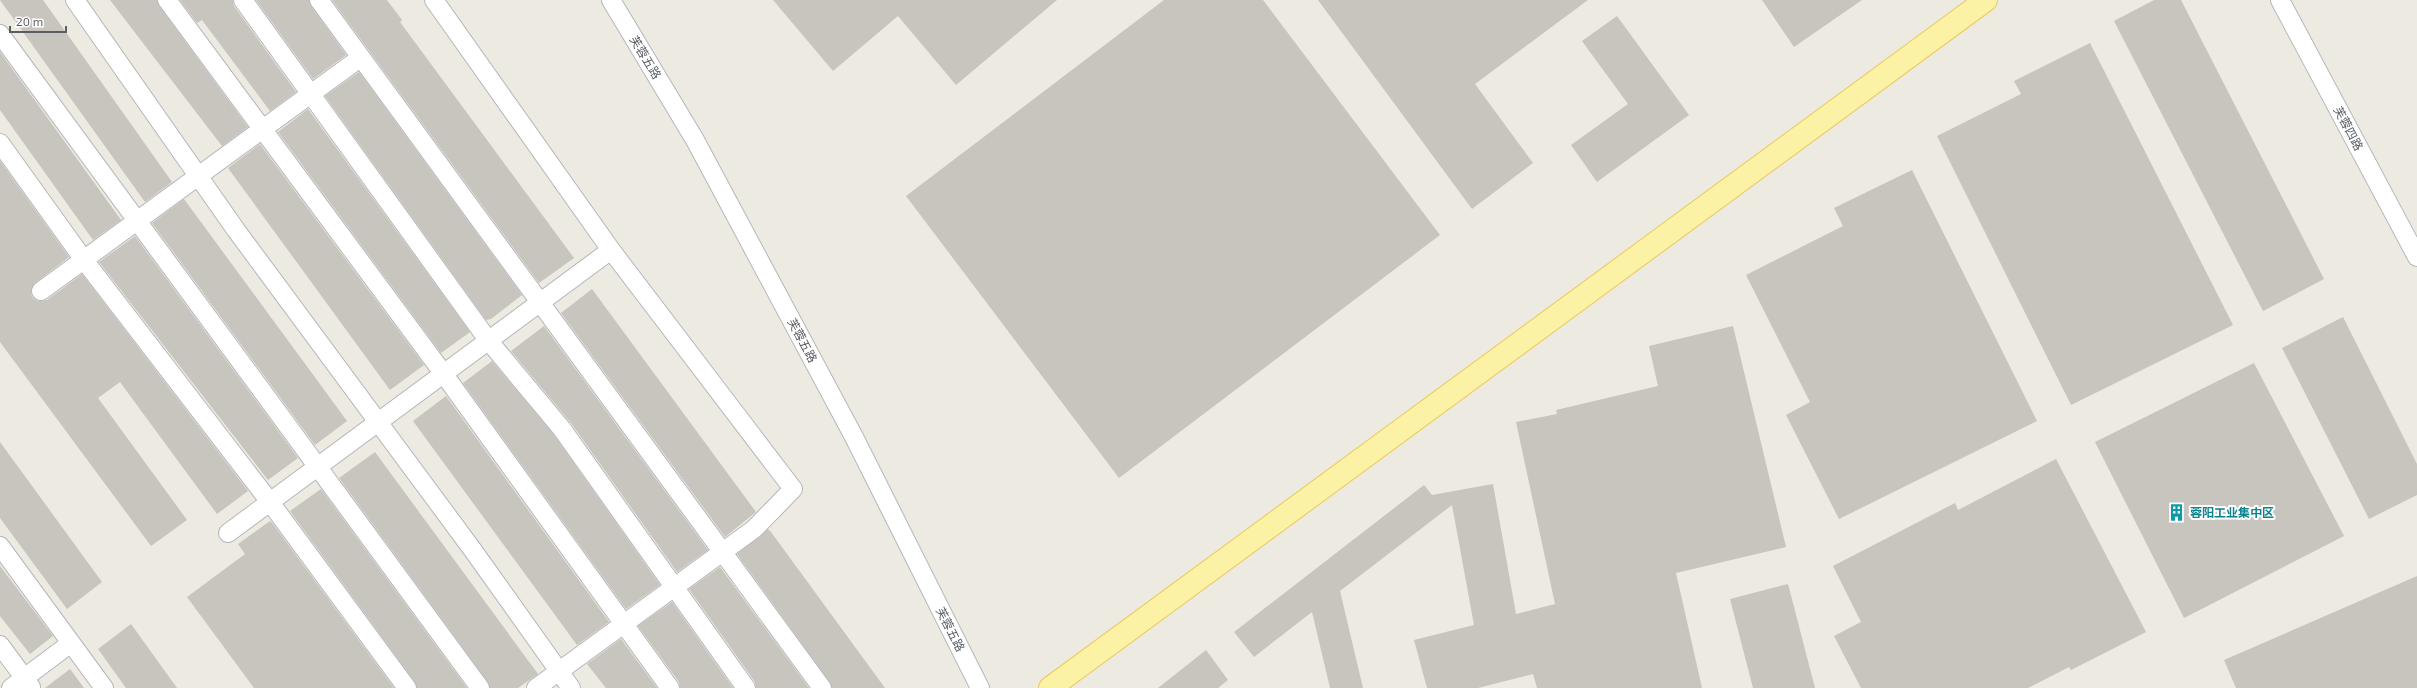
<svg xmlns="http://www.w3.org/2000/svg" width="2417" height="688" viewBox="0 0 2417 688" font-family="'Exo 2','Noto Sans SC',sans-serif">
  <style>
    .building { fill: #c8c4be }
    .lines { fill: none; stroke-linecap: round; stroke-linejoin: round }
    .minor-casing { stroke: #b4b7bb; stroke-width: 20 }
    .major-casing { stroke: #ecca5a; stroke-width: 24 }
    .minor { stroke: #fff; stroke-width: 18 }
    .major { stroke: #fcf2a6; stroke-width: 22 }
    .labels { text-anchor: middle; dominant-baseline: central; stroke-width: 4; stroke-linejoin: round; paint-order: stroke }
    .street-label { font-size: 12px; fill: #5a5d62; stroke: #fff }
    .culture-label { font-size: 12px; font-weight: bold; fill: #0d838f; stroke: #fff; text-anchor: start }
  </style>
  <rect width="100%" height="100%" fill="#eceae1"/>
  <!-- building -->
  <g class="building">
    <path d="M0,0H43L172,182L145,202Z"/>
    <path d="M110,0H157L159,6L248,127L222,146Z"/>
    <path d="M180,0H233L234,6L296,92L270,111L202,20L197,23Z"/>
    <path d="M256,0H309L311,6L346,55L313,79Z"/>
    <path d="M332,0H387L402,20L400,22L574,258L539,283Z"/>
    <path d="M773,0H1057L956,85L898,16L833,71Z"/>
    <path d="M1164,0H1263L1440,235L1119,478L906,196Z"/>
    <path d="M1318,0H1588L1475,84L1533,163L1472,209Z"/>
    <path d="M1762,0H1862L1794,47Z"/>
    <path d="M2154,0H2181L2324,279L2263,311L2114,21Z"/>
    <path d="M1617,16L1689,115L1597,182L1571,145L1628,104L1582,41Z"/>
    <path d="M2090,43L2233,325L2071,405L1937,136L2021,94L2014,81Z"/>
    <path d="M0,52L121,220L93,240L0,110Z"/>
    <path d="M359,72L522,295L491,319L486,320L325,96Z"/>
    <path d="M308,109L470,332L441,353L278,132Z"/>
    <path d="M260,144L424,365L390,390L228,168Z"/>
    <path d="M0,161L69,257L35,283L31,292L32,297L37,301L47,300L82,274L248,491L217,514L120,382L98,398L187,520L151,546L0,342Z"/>
    <path d="M1912,170L2037,421L1839,519L1786,415L1810,402L1746,275L1843,226L1834,208Z"/>
    <path d="M184,199L347,421L315,445L152,223Z"/>
    <path d="M135,236L298,458L268,480L99,262Z"/>
    <path d="M592,289L756,512L725,537L561,313Z"/>
    <path d="M2343,317L2417,464V495L2369,519L2282,348Z"/>
    <path d="M544,326L708,550L677,572L571,423L511,351Z"/>
    <path d="M1733,326L1786,547L1676,573L1702,688H1537L1533,674L1478,688H1427L1414,640L1474,625L1452,505L1340,591L1363,688H1330L1312,612L1254,657L1234,632L1424,485L1432,495L1493,484L1516,614L1555,604L1516,422L1557,414L1556,410L1658,386L1649,346Z"/>
    <path d="M492,361L554,435L660,585L626,609L463,383Z"/>
    <path d="M2254,363L2344,536L2184,618L2095,442Z"/>
    <path d="M446,396L609,622L577,645L413,421Z"/>
    <path d="M0,442L102,582L67,609L0,518Z"/>
    <path d="M375,452L538,674L518,688H490L488,682L339,478Z"/>
    <path d="M2056,459L2146,632L2071,670L2069,667L2028,688H1861L1834,636L1861,622L1833,566L1955,503L1958,510Z"/>
    <path d="M321,489L467,688H417L415,682L290,511Z"/>
    <path d="M270,521L273,524L394,688H254L187,597L245,554L238,544Z"/>
    <path d="M768,529L771,532L885,688H832L830,682L737,554Z"/>
    <path d="M0,566L53,636L30,654L0,616Z"/>
    <path d="M720,567L809,688H756L755,682L689,589Z"/>
    <path d="M2417,576V688H2236L2224,660Z"/>
    <path d="M1788,584L1815,688H1753L1730,599Z"/>
    <path d="M672,602L733,688H680L679,682L638,626Z"/>
    <path d="M131,624L177,688H126L98,649Z"/>
    <path d="M621,639L657,688H606L587,664Z"/>
    <path d="M1206,650L1228,680L1218,688H1158Z"/>
    <path d="M70,669L84,688H45Z"/>
  </g>
  <g class="lines">
    <defs>
      <g id="minor">
        <path d="M75,0L236,230L472,549L571,688"/>
        <path d="M167,0L443,373L670,688"/>
        <path d="M243,0L488,340L562,429L746,688"/>
        <path d="M319,0L822,688"/>
        <path d="M434,0L611,250L793,489L754,529L536,688"/>
        <path d="M611,0L695,140L854,437L980,688"/>
        <path d="M2280,0L2417,257"/>
        <path d="M0,34L480,688"/>
        <path d="M0,143L84,260L270,502L407,688"/>
        <path d="M41,291L360,58"/>
        <path d="M228,533L611,250"/>
        <path d="M0,546L104,688"/>
        <path d="M0,645L31,687"/>
        <path d="M11,688L71,643"/>
      </g>
      <path id="major" d="M1050,688L1986,0"/>
    </defs>
    <!-- minor casing -->
    <use href="#minor" class="minor-casing"/>
    <!-- major casing -->
    <use href="#major" class="major-casing"/>
    <!-- minor -->
    <use href="#minor" class="minor"/>
    <!-- major -->
    <use href="#major" class="major"/>
  </g>
  <!-- icons -->
  <defs>
    <symbol id="building-bare" viewBox="-9 -9 18 18"><path d="M-4-6H4V6H1V3H-1V6H-4ZM-2.5-4.3h1.7v1.8h-1.7ZM.8-4.3h1.7v1.8H.8ZM-2.5-1h1.7V.8h-1.7ZM.8-1h1.7V.8H.8Z" fill="#0f9aa8" stroke="#fff" stroke-width="2.5" paint-order="stroke"/></symbol>
  </defs>
  <g fill-rule="evenodd">
    <use href="#building-bare" x="2164" y="500" width="25" height="25"/>
  </g>
  <g class="labels">
    <!-- street labels -->
    <g class="street-label">
      <text transform="translate(646 57) rotate(59)">芙蓉五路</text>
      <text transform="translate(2349 128) rotate(62)">芙蓉四路</text>
      <text transform="translate(803 340) rotate(62)">芙蓉五路</text>
      <text transform="translate(951 629) rotate(63)">芙蓉五路</text>
    </g>
    <!-- culture labels -->
    <g class="culture-label">
      <text x="2190" y="512">蓉阳工业集中区</text>
    </g>
  </g>
  <!-- scale -->
  <path d="M10 26v6h56v-6" fill="none" stroke="#5a5d62" stroke-width="2"/>
  <text x="16" y="26" font-size="12" fill="#5a5d62" stroke="#ffffff" stroke-width="3" paint-order="stroke">20 m</text>
</svg>
